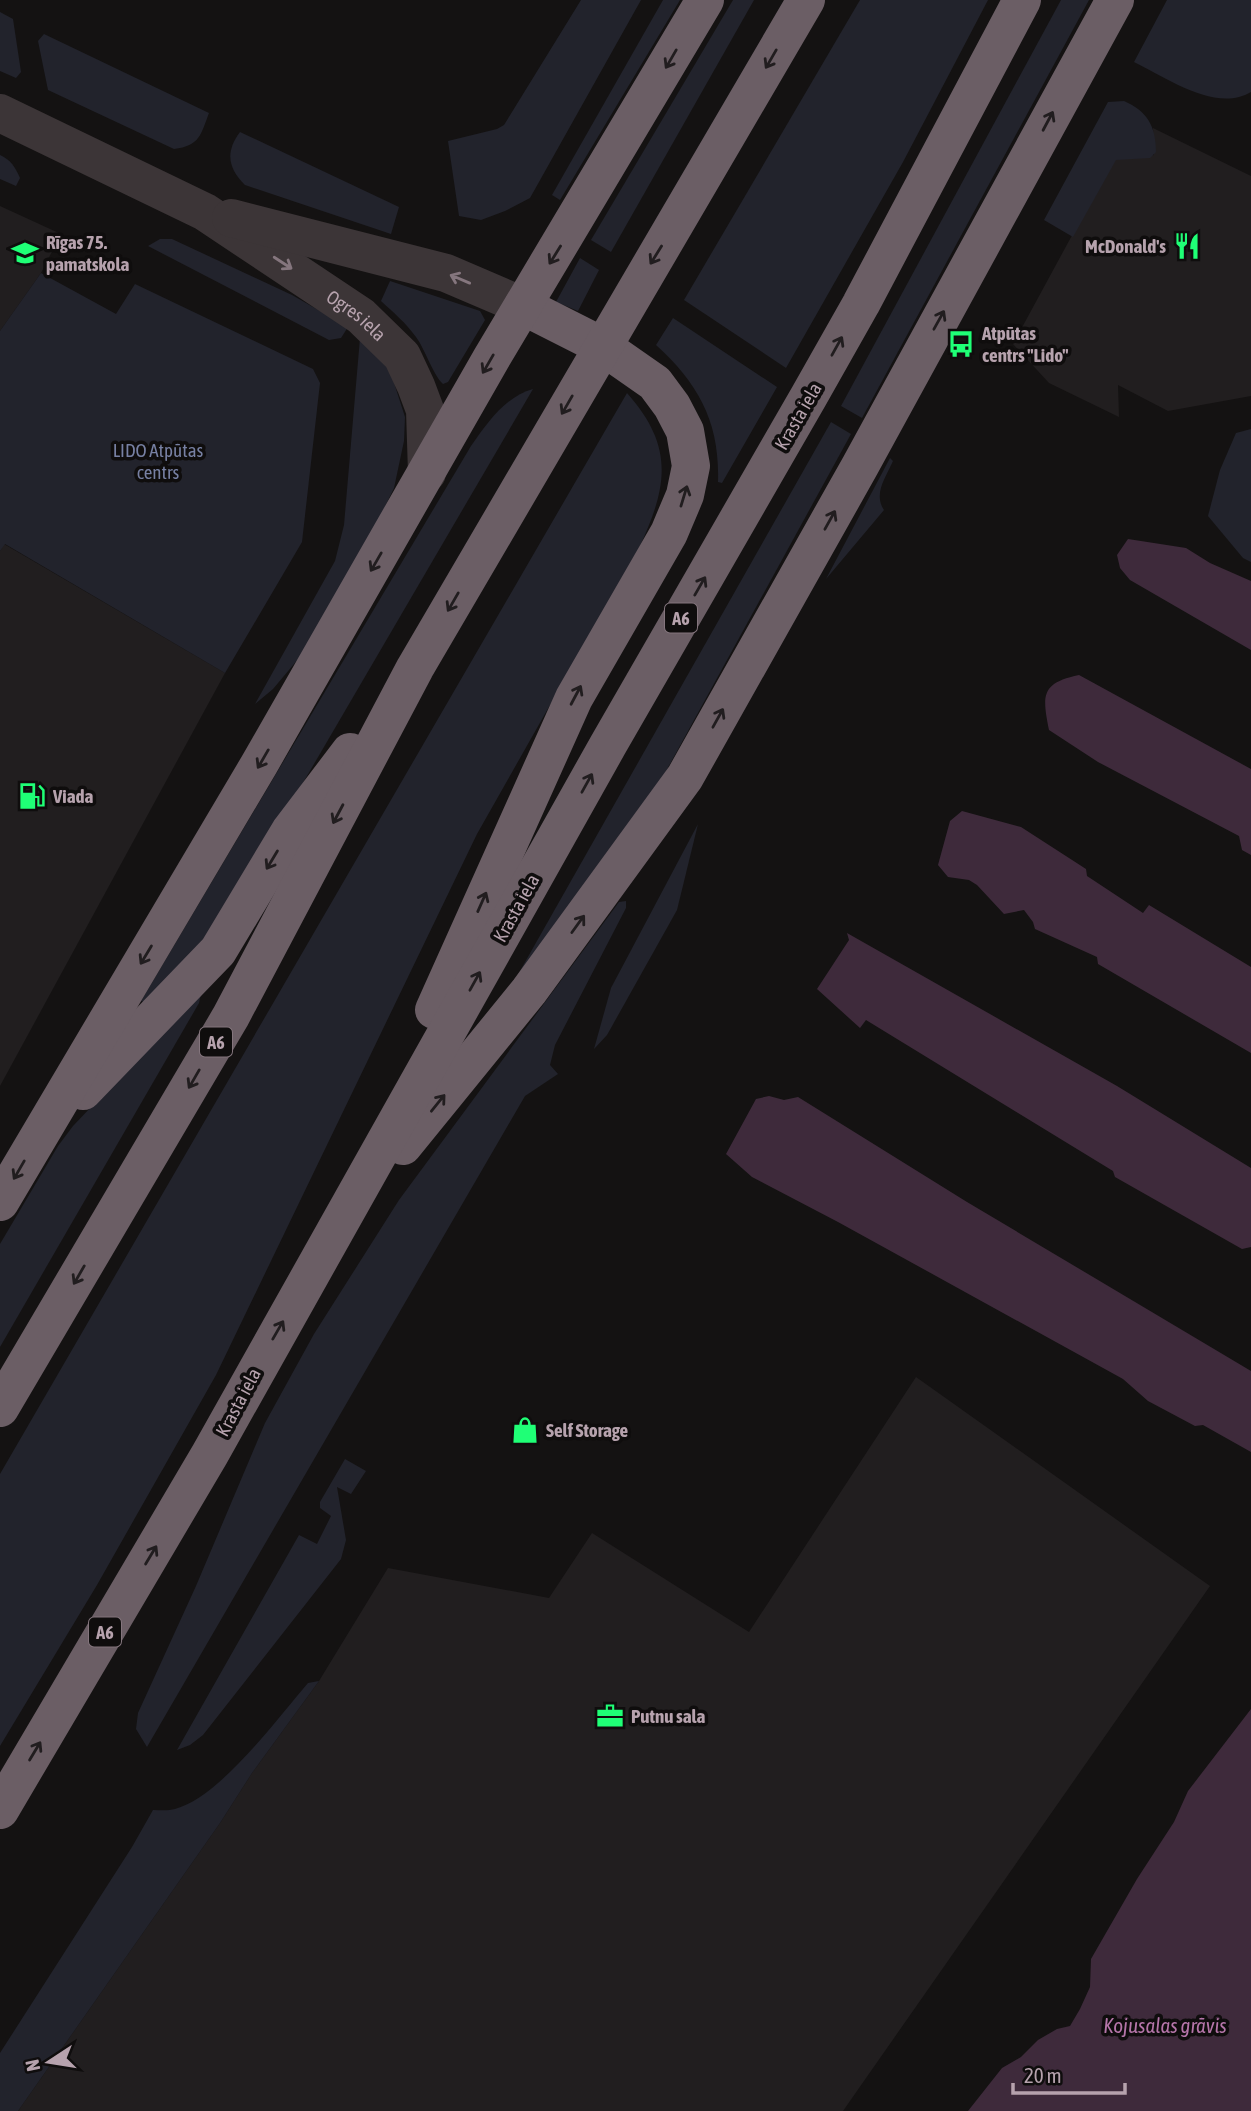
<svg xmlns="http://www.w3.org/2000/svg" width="1251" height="2111" viewBox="0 0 1251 2111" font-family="'Asap Condensed',sans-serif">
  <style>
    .built { fill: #211e1f }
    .green { fill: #22232c }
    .water { fill: #3e2a3b }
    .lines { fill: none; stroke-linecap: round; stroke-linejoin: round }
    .street { stroke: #3c3537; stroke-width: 38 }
    .highway { stroke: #6b5e65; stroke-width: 38 }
    .oneway { stroke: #211d1f }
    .oneway2 { stroke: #85767e }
    .labels { text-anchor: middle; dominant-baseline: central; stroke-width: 7; stroke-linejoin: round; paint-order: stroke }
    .shield { fill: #0f0d0d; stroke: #84757d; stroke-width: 2 }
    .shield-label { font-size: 18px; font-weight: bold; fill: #b6a2ad }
    .poi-label { font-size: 19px; font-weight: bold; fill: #b6a2ad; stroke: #0f0d0d; text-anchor: start }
    .street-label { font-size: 19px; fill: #b6a2ad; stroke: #0f0d0d }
    .park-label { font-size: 19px; fill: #7780a3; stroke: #0f0d0d }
    .water-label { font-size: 21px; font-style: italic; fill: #b575a9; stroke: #0f0d0d }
  </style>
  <rect width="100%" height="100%" fill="#141212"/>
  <!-- built -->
  <g class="built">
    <path d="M1153,128L1251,176V396L1168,411L1118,385L1119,417L1049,383L1013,344L1114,158L1154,155Z"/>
    <path d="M0,206L61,234L41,273L0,331Z"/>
    <path d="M4,544L225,673L0,1086V551Z"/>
    <path d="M916,1377L1210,1586L843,2111H18L220,1823L252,1773L319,1681L388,1568L549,1598L592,1533L749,1632Z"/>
  </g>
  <!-- green -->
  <g class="green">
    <path d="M581,0H641L530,198L505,211L481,220L459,216L448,141L497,129L504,125Z"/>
    <path d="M663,0H680L560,200L552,195Z"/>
    <path d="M733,0H754L611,252L591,240Z"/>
    <path d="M860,0H988L903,162L786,368L684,300Z"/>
    <path d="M1061,0H1089L862,418L841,406Z"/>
    <path d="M1167,0H1251V92C1216,113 1167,78 1134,62Z"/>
    <path d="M0,12L13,19L21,72L16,78L0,71Z"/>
    <path d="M44,34L209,113C201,134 200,146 174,149L48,90L38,41Z"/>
    <path d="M1124,101C1147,111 1156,126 1156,152L1150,158L1116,160L1073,237L1044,220L1108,102Z"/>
    <path d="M240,132L399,207L391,234L245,185C228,168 225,152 240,132Z"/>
    <path d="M0,155C11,160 15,167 20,178L16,186L0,179Z"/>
    <path d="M160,239H172L292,295L348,327L341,338L329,340L148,246Z"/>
    <path d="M580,258L599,270L578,311L556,302Z"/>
    <path d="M41,273L116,314L135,284L313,369L320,383L302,542L225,673L5,544L0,551V331Z"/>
    <path d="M390,281L480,311L485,320L448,382L443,384C433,375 425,349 416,337C406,323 393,312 381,301Z"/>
    <path d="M673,318L777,387L722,483L718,482C720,423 699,384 656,345Z"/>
    <path d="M360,338L388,364L405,417L404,441L394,488L364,550L304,652L273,689L255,704L335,561L344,525Z"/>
    <path d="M533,389L255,865L213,931L147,1003L141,1001L471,446C487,423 506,396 533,389Z"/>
    <path d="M627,393C674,446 668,485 640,546L477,834L216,1375L97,1585L0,1746V1474Z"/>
    <path d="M831,422L851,434L665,773L516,978Z"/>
    <path d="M1251,429V562L1243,558L1208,516L1220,470L1236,433Z"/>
    <path d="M890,458L893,461C886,477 873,494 884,510L826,579Z"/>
    <path d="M698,824L677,910L607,1035L594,1049L611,988Z"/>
    <path d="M626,901V908L555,1045L550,1065L558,1074L525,1096L147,1747L136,1729L138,1713L196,1586L265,1423L314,1334L399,1200L619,902Z"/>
    <path d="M201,994L199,1003L0,1347V1244L58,1146L73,1126L197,996Z"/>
    <path d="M345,1459L366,1471L351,1494L337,1487L346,1540L341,1559L203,1735L190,1745L177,1750L299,1535L317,1544L331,1516L320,1508V1502Z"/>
    <path d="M319,1681L252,1773L220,1823L18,2111H0V2053L132,1847L153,1810C160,1810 168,1811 175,1809C220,1797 277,1719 308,1683Z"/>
  </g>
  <!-- water -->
  <g class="water">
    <path d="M1128,539L1186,548L1210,563L1251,581V650L1130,580L1120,568L1117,555Z"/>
    <path d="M1079,675L1251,769V855L1242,850L1239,836L1098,762L1049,730C1042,695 1041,683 1079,675Z"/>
    <path d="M962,811L1021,827L1086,869L1087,876L1143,913L1149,905L1251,967V1053L1098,964L1097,957L1035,929L1033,922L1024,910L1004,914L977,885L969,880L948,877L938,865L950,821Z"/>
    <path d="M847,933L1117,1086L1251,1168V1247L1242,1249L1115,1177L1113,1171L866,1020L860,1028L817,989L849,940Z"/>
    <path d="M769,1096L784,1100L798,1097L967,1202L1251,1371V1452L1203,1425L1195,1426L1148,1401L1123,1379L838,1222L752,1177L726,1154L756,1099Z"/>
    <path d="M1251,1709V2111H968L1002,2068L1021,2057L1038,2040L1057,2029L1070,2026L1080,2009L1090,1987L1091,1959L1137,1879L1174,1822L1188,1791Z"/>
  </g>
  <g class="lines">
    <!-- street -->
    <g class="street">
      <path id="s1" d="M0,113L205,212L361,316L402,356L416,386L425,410L427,473"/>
      <path d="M231,218L446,273L523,306"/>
    </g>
    <!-- highway -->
    <g class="highway">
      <path d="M434,1010L574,698L669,533L685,495L691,466L685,431L672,406L655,383L602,346L523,306"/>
      <path d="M83,1091L218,951L290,831L350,752"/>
      <path d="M403,1146L529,991L685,777L860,466L1115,0"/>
      <path d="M0,1202L260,763L491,359L705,0"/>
      <path d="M0,1408L231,1016L415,668L806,0"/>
      <path d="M0,1810L210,1454L608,745L809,396L861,304L1022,0"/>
    </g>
  </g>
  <!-- one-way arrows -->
  <defs><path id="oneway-shaft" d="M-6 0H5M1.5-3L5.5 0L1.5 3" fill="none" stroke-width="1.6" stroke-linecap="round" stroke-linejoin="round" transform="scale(1.75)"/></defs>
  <g class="oneway">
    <use href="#oneway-shaft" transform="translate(671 59) rotate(120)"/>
    <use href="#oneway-shaft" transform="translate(771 59) rotate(120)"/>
    <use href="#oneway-shaft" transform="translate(1048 121) rotate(-62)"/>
    <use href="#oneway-shaft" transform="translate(555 255) rotate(122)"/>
    <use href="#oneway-shaft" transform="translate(656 255) rotate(122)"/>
    <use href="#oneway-shaft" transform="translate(939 320) rotate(-61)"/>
    <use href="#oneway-shaft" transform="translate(837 346) rotate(-61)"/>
    <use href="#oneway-shaft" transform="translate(488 364) rotate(120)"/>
    <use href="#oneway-shaft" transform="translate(567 405) rotate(120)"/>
    <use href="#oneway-shaft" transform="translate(684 496) rotate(-73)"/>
    <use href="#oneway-shaft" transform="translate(830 520) rotate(-61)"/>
    <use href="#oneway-shaft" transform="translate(376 562) rotate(120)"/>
    <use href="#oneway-shaft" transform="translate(700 586) rotate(-60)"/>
    <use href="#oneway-shaft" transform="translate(453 602) rotate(120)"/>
    <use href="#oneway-shaft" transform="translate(576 695) rotate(-62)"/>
    <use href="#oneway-shaft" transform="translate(718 718) rotate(-61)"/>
    <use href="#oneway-shaft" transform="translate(263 759) rotate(120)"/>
    <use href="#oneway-shaft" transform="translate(587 783) rotate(-61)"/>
    <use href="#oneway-shaft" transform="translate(338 814) rotate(118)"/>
    <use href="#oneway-shaft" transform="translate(272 860) rotate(121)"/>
    <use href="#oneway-shaft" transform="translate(482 902) rotate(-66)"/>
    <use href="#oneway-shaft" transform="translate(578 924) rotate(-54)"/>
    <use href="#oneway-shaft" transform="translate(146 955) rotate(121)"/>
    <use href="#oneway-shaft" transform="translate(475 981) rotate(-61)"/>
    <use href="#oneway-shaft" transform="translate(194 1079) rotate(120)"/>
    <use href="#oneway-shaft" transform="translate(438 1103) rotate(-51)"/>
    <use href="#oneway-shaft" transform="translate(19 1170) rotate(120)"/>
    <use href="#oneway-shaft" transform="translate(79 1275) rotate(120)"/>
    <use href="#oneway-shaft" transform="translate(278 1330) rotate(-60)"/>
    <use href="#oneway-shaft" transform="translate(151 1555) rotate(-59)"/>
    <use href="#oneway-shaft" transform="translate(35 1751) rotate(-59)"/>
  </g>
  <g class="oneway2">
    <use href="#oneway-shaft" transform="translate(283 263) rotate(33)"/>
    <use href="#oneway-shaft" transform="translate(460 279) rotate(-157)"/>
  </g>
  <!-- icons -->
  <defs>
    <symbol id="restaurant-bare" viewBox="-9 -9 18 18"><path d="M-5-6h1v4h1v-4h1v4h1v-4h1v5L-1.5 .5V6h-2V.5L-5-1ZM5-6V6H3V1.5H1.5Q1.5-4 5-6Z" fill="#1fff76" stroke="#0f0d0d" stroke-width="2.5" paint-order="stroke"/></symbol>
    <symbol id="school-bare" viewBox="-9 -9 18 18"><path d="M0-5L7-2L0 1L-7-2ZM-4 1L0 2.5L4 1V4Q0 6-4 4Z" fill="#1fff76" stroke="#0f0d0d" stroke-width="2.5" paint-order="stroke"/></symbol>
    <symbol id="bus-bare" viewBox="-9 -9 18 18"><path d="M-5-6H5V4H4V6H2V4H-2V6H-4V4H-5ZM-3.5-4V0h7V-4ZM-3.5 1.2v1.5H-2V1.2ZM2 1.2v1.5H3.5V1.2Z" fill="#1fff76" stroke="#0f0d0d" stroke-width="2.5" paint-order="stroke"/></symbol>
    <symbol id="fuel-bare" viewBox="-9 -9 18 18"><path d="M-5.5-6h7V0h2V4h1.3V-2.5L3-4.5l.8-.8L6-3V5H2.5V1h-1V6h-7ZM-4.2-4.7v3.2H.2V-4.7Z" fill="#1fff76" stroke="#0f0d0d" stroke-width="2.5" paint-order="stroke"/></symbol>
    <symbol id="shop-bare" viewBox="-9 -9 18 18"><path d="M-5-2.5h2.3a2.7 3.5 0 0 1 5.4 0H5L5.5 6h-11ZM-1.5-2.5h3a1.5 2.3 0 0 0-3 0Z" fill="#1fff76" stroke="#0f0d0d" stroke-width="2.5" paint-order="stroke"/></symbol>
    <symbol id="office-bare" viewBox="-9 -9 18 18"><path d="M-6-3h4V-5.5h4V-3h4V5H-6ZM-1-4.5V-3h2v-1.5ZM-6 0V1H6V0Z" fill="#1fff76" stroke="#0f0d0d" stroke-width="2.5" paint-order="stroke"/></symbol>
  </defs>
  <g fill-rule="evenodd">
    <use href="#restaurant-bare" x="1168" y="227" width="38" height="38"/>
    <use href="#school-bare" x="6" y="234" width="38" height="38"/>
    <use href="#bus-bare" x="942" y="325" width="38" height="38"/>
    <use href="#fuel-bare" x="13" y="777" width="38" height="38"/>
    <use href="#shop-bare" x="506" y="1411" width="38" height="38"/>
    <use href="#office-bare" x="591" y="1697" width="38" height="38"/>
  </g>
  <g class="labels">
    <!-- shield labels -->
    <g class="shield">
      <rect x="665" y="603.5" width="32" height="29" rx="5"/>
      <rect x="200" y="1027.5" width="32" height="29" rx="5"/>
      <rect x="89" y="1617.5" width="32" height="29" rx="5"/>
    </g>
    <g class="shield-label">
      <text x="681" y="618">A6</text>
      <text x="216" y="1042">A6</text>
      <text x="105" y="1632">A6</text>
    </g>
    <!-- poi labels -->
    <g class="poi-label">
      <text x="46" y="242">Rīgas 75.<tspan x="46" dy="22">pamatskola</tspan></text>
      <text x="1166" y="246" text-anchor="end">McDonald's</text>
      <text x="982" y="333">Atpūtas<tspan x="982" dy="22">centrs "Lido"</tspan></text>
      <text x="53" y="796">Viada</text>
      <text x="546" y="1430">Self Storage</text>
      <text x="631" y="1716">Putnu sala</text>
    </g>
    <!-- street labels -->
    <g class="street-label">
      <text stroke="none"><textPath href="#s1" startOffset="411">Ogres iela</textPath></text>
      <text transform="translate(798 416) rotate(-60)">Krasta iela</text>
      <text transform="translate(516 908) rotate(-61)">Krasta iela</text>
      <text transform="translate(238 1402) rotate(-62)">Krasta iela</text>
    </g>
    <!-- park labels -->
    <g class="park-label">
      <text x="158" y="450">LIDO Atpūtas<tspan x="158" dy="22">centrs</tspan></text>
    </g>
    <!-- water labels -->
    <g class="water-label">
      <text x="1165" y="2025">Kojusalas grāvis</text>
    </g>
  </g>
  <!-- north arrow -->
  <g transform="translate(49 2062) rotate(258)" stroke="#0f0d0d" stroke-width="5" paint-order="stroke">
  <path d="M0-5L12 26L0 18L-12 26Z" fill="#b6a2ad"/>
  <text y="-10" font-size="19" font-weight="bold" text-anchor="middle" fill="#b6a2ad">N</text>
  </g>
  <!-- scale -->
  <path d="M1013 2083v10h112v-10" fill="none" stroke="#b6a2ad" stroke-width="3.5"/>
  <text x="1024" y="2083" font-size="21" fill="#b6a2ad" stroke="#0f0d0d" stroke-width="5" paint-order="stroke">20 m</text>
</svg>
